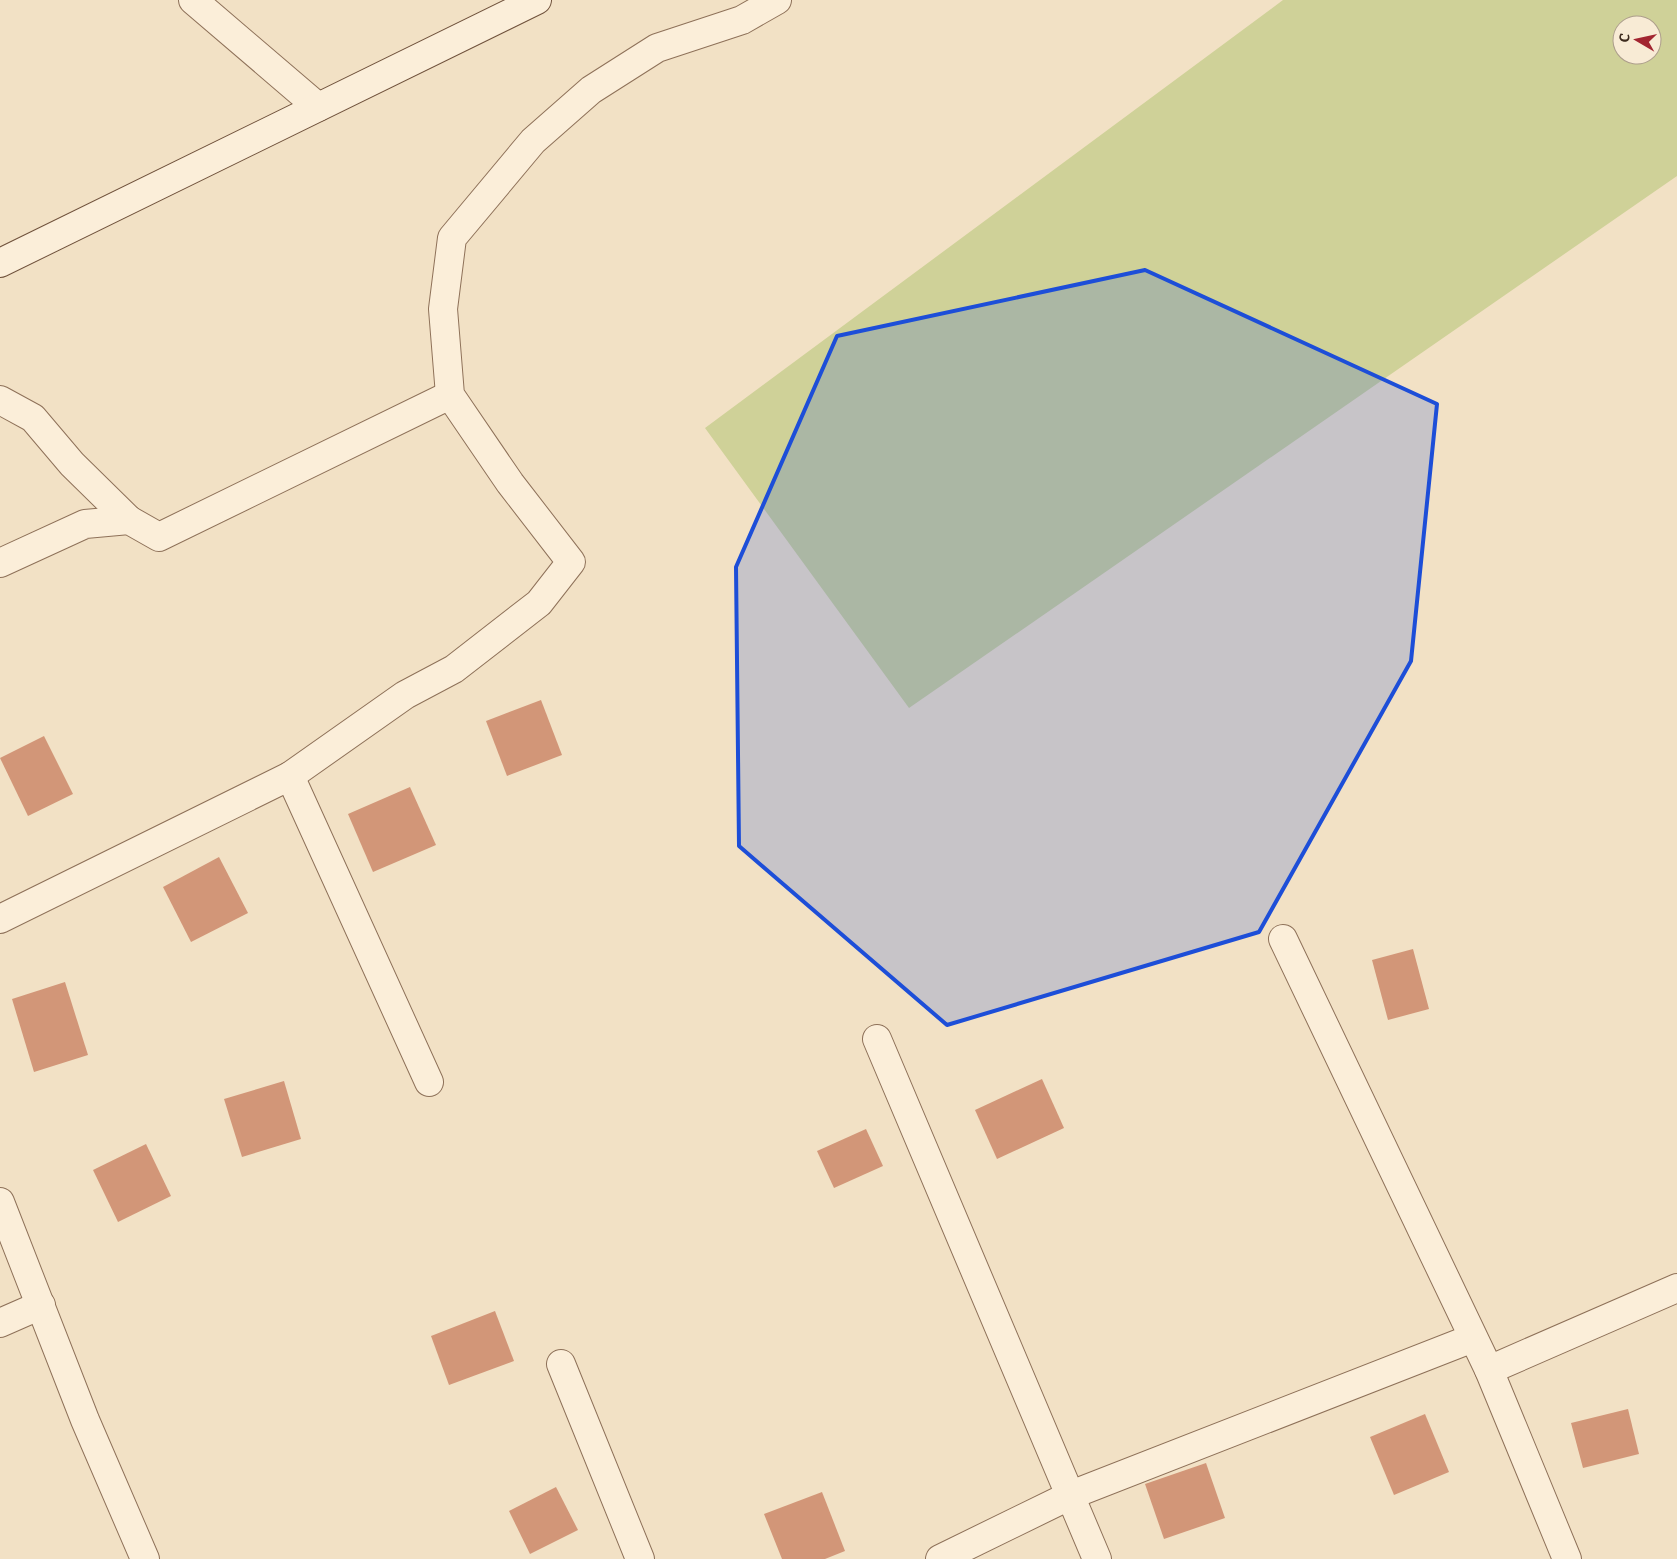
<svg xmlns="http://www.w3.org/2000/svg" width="1677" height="1559" viewBox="0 0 1677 1559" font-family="Bitter,serif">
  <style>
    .green { fill: #cfd198; fill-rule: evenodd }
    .building { fill: #d29678 }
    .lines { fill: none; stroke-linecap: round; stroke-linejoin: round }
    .street-casing { stroke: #8e7159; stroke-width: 30 }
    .secondary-casing { stroke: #70523c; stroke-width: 30 }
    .street { stroke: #fbeed9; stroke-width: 28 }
    .secondary { stroke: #fbeed9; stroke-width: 28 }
    .marked { fill: #1d4ed8; fill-opacity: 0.2; stroke: #1d4ed8; stroke-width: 4; stroke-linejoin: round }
  </style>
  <rect width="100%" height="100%" fill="#f2e1c5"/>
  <!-- green -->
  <path class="green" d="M1283,0H1677V176L909,708L705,428ZM1622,25H1652V55H1622Z"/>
  <!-- building -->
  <g class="building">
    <path d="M541,700L562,755L507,776L486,721Z"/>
    <path d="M44,736L73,794L28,816L0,758Z"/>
    <path d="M410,787L436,845L373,872L348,814Z"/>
    <path d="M219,857L248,913L191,942L163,887Z"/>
    <path d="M1413,949L1429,1009L1388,1020L1372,960Z"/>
    <path d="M65,982L88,1055L34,1072L12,999Z"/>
    <path d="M1042,1079L1064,1128L997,1159L975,1110Z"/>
    <path d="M284,1081L301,1139L242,1157L224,1099Z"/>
    <path d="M866,1129L883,1166L834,1188L817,1151Z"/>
    <path d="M146,1144L171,1196L118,1222L93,1170Z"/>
    <path d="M495,1311L514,1361L449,1385L431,1336Z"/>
    <path d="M1628,1409L1639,1454L1583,1468L1571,1423Z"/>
    <path d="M1425,1414L1449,1472L1394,1495L1370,1437Z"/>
    <path d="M1206,1463L1225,1518L1164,1539L1145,1484Z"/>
    <path d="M556,1487L578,1530L530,1554L509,1511Z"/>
    <path d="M822,1492L845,1551L825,1559H782L764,1514Z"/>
  </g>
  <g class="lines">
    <defs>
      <g id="street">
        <path d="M193,0L318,107"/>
        <path d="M0,400L33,418L72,464L129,520"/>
        <path d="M0,563L85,524L129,520L159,537L450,395"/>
        <path d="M290,776L429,1082"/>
        <path d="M0,919L290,776L405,695L454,669L539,603L571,562L510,483L450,395L443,309L452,238L533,141L591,90L657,48L742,20L777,0"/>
        <path d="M1283,939L1489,1370L1567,1559"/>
        <path d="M877,1039L1097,1559"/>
        <path d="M0,1202L85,1420L145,1559"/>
        <path d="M0,1323L41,1305"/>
        <path d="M561,1364L640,1559"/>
        <path d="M1489,1370L1677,1288"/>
        <path d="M940,1559L1071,1495L1473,1338"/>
      </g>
      <path id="secondary" d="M0,263L537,0"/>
    </defs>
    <!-- street casing -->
    <use href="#street" class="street-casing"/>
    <!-- secondary casing -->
    <use href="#secondary" class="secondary-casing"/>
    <!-- street -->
    <use href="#street" class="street"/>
    <!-- secondary -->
    <use href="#secondary" class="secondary"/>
  </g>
  <!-- marked area -->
  <path class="marked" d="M1145,270L1437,404L1411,661L1259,932L947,1025L739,846L736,567L837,336Z"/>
  <!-- north arrow -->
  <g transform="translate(1637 40) rotate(279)"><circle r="24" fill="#f8ebd5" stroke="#ad9e8c"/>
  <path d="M0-4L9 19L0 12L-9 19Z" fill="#a22530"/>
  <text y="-8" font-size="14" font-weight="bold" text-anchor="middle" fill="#3d2b1e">С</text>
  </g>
</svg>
